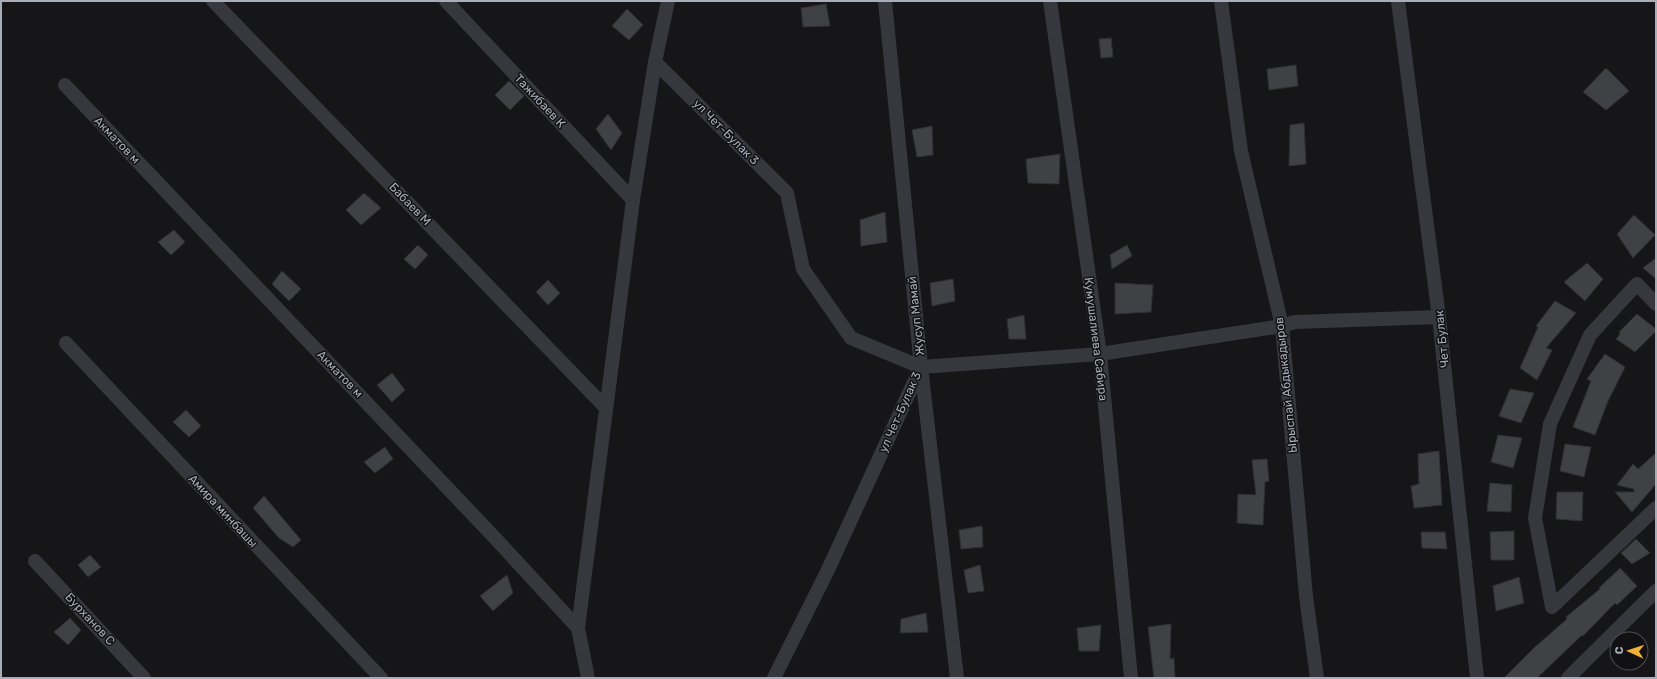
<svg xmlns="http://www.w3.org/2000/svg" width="1657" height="679" viewBox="0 0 1657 679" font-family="Rubik,sans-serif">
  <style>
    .building { fill: #404145; stroke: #303034 }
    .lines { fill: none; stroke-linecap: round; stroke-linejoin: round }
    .minor { stroke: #37383d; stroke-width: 14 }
    .labels { text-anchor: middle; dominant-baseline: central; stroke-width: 3; stroke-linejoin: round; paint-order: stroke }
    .street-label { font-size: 12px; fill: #a8adb8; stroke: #111113 }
  </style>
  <rect width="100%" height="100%" fill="#161618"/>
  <!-- building -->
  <g class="building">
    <path d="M826,4L830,26L803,27L801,8Z"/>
    <path d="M627,9L643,25L629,40L612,26Z"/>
    <path d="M1111,38L1113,57L1101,58L1099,39Z"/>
    <path d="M1296,65L1298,86L1269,90L1267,69Z"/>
    <path d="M1606,68L1629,91L1606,110L1583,92Z"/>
    <path d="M509,81L524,96L510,110L495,95Z"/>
    <path d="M608,114L622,133L611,150L596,129Z"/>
    <path d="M1304,123L1306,164L1289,166L1290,125Z"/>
    <path d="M932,126L933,155L917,157L912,130Z"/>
    <path d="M1060,154L1059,184L1028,183L1026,159Z"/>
    <path d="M364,193L381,208L361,225L346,210Z"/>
    <path d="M885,212L887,242L861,246L860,220Z"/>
    <path d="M1634,215L1655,235L1633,258L1617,234Z"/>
    <path d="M174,230L185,242L171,255L158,242Z"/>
    <path d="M418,245L428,255L415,269L404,259Z"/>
    <path d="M1127,245L1132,256L1112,269L1110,255Z"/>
    <path d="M1656,258V279L1643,268Z"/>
    <path d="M1587,263L1603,279L1585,301L1564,282Z"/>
    <path d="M282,271L301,289L289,301L272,284Z"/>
    <path d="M953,279L955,301L932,306L930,283Z"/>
    <path d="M548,280L560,293L548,305L536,292Z"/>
    <path d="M1115,283L1153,285L1151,312L1115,314Z"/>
    <path d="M1555,301L1576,313L1546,348L1552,350L1537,380L1520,368L1538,327L1536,326Z"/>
    <path d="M1637,314L1656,329V331L1635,352L1616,339L1620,334L1619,332Z"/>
    <path d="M1024,315L1026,339H1009L1007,319Z"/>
    <path d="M1605,354L1625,367L1608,401L1595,435L1573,427L1591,381L1587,379Z"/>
    <path d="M392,373L405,390L392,402L377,385Z"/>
    <path d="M1510,389L1534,393L1521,423L1499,416Z"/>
    <path d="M186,410L201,426L189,437L173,422Z"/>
    <path d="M1498,435L1522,438L1513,468L1491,462Z"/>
    <path d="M1565,444L1591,447L1584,477L1560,471Z"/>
    <path d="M385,447L393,459L375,473L364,462Z"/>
    <path d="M1439,451L1442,505L1414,508L1411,486L1419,484L1418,454Z"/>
    <path d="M1656,453V484L1632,512L1615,492H1634V489L1617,485L1633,464L1638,469Z"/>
    <path d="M1267,459L1269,481L1265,482L1263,525L1237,523L1238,494L1256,495L1252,460Z"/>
    <path d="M1490,483L1512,485L1511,512L1487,511Z"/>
    <path d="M1557,492H1583L1582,521L1556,519Z"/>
    <path d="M264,496L301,540L293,547L279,538L253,508Z"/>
    <path d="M982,526L983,547L961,549L959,530Z"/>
    <path d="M1514,531V560H1491L1490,532Z"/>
    <path d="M1421,532H1445L1447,549L1422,548Z"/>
    <path d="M1636,539L1650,553L1632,564L1621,553Z"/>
    <path d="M90,555L101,567L88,577L78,565Z"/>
    <path d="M980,565L984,591L968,593L964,570Z"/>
    <path d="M1620,568L1637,586L1617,605L1615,603L1583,636L1582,635L1537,678H1504L1535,647L1567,619L1566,617L1600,589L1599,588Z"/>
    <path d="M507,575L513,593L493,611L480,596Z"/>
    <path d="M1519,577L1524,603L1496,611L1493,586Z"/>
    <path d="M926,613L928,632L900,633L901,619Z"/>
    <path d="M70,618L81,630L68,645L54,632Z"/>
    <path d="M1171,624L1170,659L1174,658L1175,678H1154L1148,627Z"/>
    <path d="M1101,625L1099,651H1079L1077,628Z"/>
  </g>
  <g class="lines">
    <!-- minor -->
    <g class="minor">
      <path d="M213,1L606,408"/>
      <path d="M446,1L633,200"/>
      <path d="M668,1L655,62L787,193L803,269L851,338L921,367L827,572L774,678"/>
      <path d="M885,1L921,367L957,678"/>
      <path d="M1050,1L1100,354L1131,678"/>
      <path d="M1221,1L1241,151L1282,326L1306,596L1317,678"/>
      <path d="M1398,1L1439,317L1477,678"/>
      <path d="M65,85L495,538L578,628L588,678"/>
      <path d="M1656,304L1637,284L1590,335L1550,424L1535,518L1552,607L1656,508"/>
      <path d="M66,343L381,678"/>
      <path d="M921,367L1100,354L1282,326L1295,322L1439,317"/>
      <path d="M35,561L144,678"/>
      <path d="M578,628L633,200L655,62"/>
      <path d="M1568,678L1656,591"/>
    </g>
  </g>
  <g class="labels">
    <!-- street labels -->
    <g class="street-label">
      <text transform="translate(540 101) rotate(47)">Тажибаев К</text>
      <text transform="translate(726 132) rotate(45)">ул Чет-Булак 3</text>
      <text transform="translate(117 140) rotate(46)">Акматов м</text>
      <text transform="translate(410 204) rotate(46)">Бабаев М</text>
      <text transform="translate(916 316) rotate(-96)">Жусуп Мамай</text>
      <text transform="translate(1096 339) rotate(83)">Кумушалиева Сабира</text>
      <text transform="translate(1442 339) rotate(-96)">Чет Булак</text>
      <text transform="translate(340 374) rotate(46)">Акматов м</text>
      <text transform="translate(1286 385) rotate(-96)">Ырыспай Абдыкадыров</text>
      <text transform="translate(900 412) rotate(-66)">ул Чет-Булак 3</text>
      <text transform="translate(223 511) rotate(47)">Амира минбашы</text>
      <text transform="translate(90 619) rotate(47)">Бурханов С</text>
    </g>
  </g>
  <!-- border -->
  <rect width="1657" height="679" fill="none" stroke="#a8adb8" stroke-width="4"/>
  <!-- north arrow -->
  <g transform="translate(1629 651) rotate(273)"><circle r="19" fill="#111113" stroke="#4d4f55"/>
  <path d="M0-3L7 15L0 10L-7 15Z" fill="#f2b134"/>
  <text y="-6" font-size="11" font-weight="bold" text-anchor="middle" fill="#a8adb8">С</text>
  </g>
</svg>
